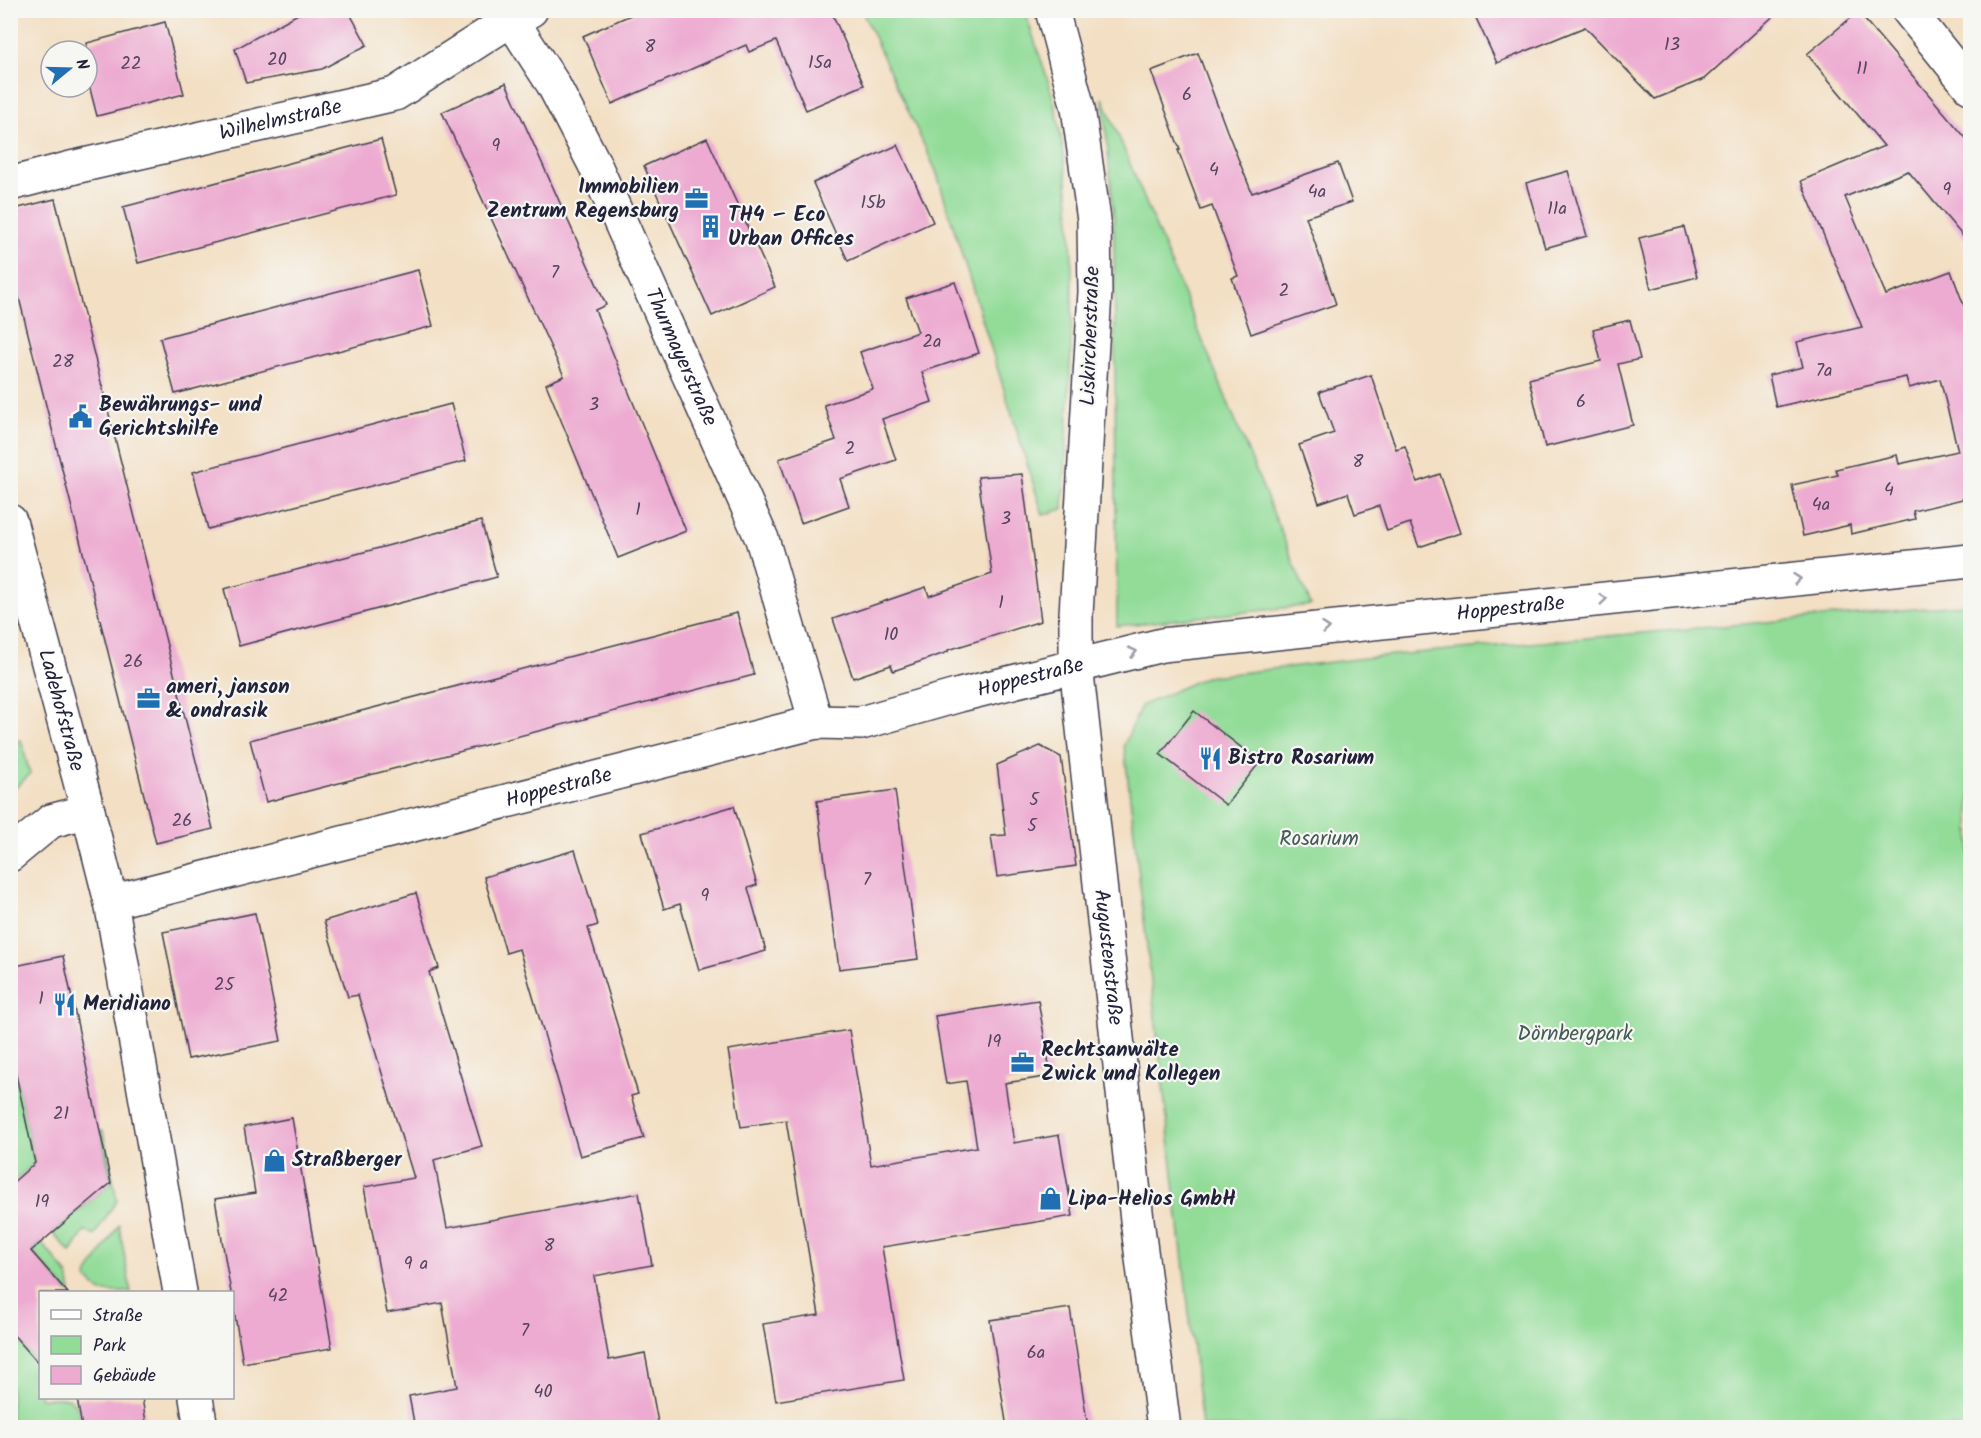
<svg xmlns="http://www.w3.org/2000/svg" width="1981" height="1438" viewBox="0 0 1981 1438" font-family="Kalam,sans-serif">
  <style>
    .green { fill: #92dc98; stroke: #5a7f6a; stroke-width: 1.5 }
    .building { fill: #edabd1 }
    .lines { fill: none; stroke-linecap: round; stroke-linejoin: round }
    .street-casing { stroke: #413e4f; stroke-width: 36 }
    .street { stroke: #fff; stroke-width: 33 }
    .oneway { stroke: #9c9ca7 }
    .labels { text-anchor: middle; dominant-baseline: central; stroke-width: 4.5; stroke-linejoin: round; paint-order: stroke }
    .number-label { font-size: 18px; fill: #554460 }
    .street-label { font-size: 21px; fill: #22223b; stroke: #f6f6f2 }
    .poi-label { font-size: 21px; font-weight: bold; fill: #22223b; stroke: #f6f6f2; text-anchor: start }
    .park-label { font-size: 21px; fill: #445a57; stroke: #f6f6f2 }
  </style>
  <rect width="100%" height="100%" fill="#f6f6f2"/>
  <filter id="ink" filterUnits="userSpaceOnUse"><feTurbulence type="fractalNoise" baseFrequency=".0167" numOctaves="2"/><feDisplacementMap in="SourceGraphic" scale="12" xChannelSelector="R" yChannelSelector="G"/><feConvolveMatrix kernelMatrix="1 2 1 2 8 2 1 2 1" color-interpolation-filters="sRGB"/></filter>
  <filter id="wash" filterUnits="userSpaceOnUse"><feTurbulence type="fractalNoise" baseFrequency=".008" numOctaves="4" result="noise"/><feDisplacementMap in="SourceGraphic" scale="24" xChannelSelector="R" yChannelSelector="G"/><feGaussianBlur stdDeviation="1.35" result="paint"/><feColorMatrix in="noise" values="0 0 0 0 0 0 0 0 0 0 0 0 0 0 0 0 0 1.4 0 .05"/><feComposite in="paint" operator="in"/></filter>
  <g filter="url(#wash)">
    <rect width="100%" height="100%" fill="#f3dfc3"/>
    <!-- green -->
    <g class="green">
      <path d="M862,11H1025C1035,45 1050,80 1057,115C1083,245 1069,378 1063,509L1043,515L936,171Z"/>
      <path d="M1103,98L1311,605L1117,626L1114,218Z"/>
      <path d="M1970,604V1427H1202L1124,745L1141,706L1205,677L1382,656Z"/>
      <path d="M21,740L30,774L11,792V759L17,754L13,742Z"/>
      <path d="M10,1047L35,1163L12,1183L10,1181Z"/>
      <path d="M100,1131H103L117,1200L94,1236L85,1230L71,1253L53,1233L111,1183Z"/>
      <path d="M119,1225L131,1292H101L87,1279L88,1273Z"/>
      <path d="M42,1243L68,1275L71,1292H68L32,1251Z"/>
      <path d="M10,1331L40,1365V1398H69L79,1409L82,1427H11Z"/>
    </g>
    <g id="blocks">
      <!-- building -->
      <g class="building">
        <path d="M305,10H348L367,45L322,69L246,83L235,49Z"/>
        <path d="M642,10L831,11L864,85L806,110L776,41L749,52L746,45L612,104L583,36Z"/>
        <path d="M1493,10H1780L1704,79L1655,99L1585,27L1497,63L1476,18Z"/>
        <path d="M1858,12L1971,144V246L1908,171L1845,197L1886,295L1951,271L1971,325V497L1913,511L1915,519L1851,534L1850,525L1803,536L1792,485L1838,475L1836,469L1897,455L1899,464L1958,451L1940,379L1909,388L1906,377L1776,407L1769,375L1803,367L1797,342L1862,327L1801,181L1884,146L1807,54Z"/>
        <path d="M165,22L184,94L97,116L87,77V43Z"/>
        <path d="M1198,53L1227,131L1252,193L1338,163L1352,202L1306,217L1336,304L1251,334L1232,278L1238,276L1212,206L1201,210L1178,150H1180L1151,71Z"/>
        <path d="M506,83L606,305L595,310L686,531L618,558L546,384L564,376L442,112Z"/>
        <path d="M707,138L775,287L712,316L644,166Z"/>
        <path d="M381,139L396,195L138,263L123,207Z"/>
        <path d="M898,145L933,222L848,261L813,183Z"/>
        <path d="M1568,171L1587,236L1545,248L1526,183Z"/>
        <path d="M55,199L213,829L156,843L10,262V210Z"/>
        <path d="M1684,227L1697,277L1651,289L1639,238Z"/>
        <path d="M418,270L433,326L175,394L160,338Z"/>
        <path d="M955,282L979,353L922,372L932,402L882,419L896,460L840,479L849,506L801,523L779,459L836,440L824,405L873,389L860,352L918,332L906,298Z"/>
        <path d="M1630,320L1640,359L1618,364L1633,425L1545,447L1529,379L1601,361L1593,329Z"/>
        <path d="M1371,375L1396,449L1405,446L1417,482L1440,474L1460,533L1419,547L1410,523L1387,531L1379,506L1355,514L1348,493L1319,503L1299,445L1334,433L1319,392Z"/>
        <path d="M451,404L466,461L208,529L193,472Z"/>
        <path d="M1022,474L1041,621L948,650V652L893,671L891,665L853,678L833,619L926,587L929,596L992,574L978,477Z"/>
        <path d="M481,521L497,577L239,646L224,589Z"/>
        <path d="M737,613L754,675L266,802L250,740Z"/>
        <path d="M1194,711L1260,762L1226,805L1160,754Z"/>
        <path d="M1040,746L1061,757L1076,866L997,877L991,836L1006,835L997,765Z"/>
        <path d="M895,790L918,959L839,969L817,801Z"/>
        <path d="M734,806L757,885L748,888L766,951L699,970L680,904L664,909L642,833Z"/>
        <path d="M575,850L598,925L588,928L638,1094L631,1096L644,1138L580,1156L519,949L506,953L484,877Z"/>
        <path d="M416,893L439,968L429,972L482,1146L434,1160L447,1228L639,1193L652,1265L594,1276L609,1360L645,1353L659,1428H415L409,1396L457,1387L442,1303L387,1313L364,1187L414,1178L358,995L348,997L324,921Z"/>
        <path d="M255,913L281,1041L188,1059L163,932Z"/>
        <path d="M63,956L111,1183L31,1251L68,1293H40V1365L10,1331V1185L35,1163L10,1047V967Z"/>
        <path d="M1038,1000L1051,1076L1005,1083L1014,1143L1059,1135L1073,1216L882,1247L904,1380L776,1401L763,1324L819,1315L786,1120L741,1127L728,1050L849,1030L871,1165L977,1147L966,1081L946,1084L935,1016Z"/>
        <path d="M292,1118L332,1348L243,1363L215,1199L255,1193L244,1127Z"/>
        <path d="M1070,1308L1088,1428H1007L990,1320Z"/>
        <path d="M77,1398H142L147,1428H82Z"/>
      </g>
    </g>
  </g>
  <g filter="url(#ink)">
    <use href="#blocks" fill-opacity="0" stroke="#413e4f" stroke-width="1.5"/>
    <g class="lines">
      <defs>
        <g id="street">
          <path id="s1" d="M505,10L553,84L594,163L762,539L816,722"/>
          <path id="s2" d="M1052,10L1078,108L1094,220L1095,292L1076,614V665L1137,1220L1164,1428"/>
          <path d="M1908,10L1970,87"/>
          <path id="s3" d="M10,184L75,167L395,94L512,19L531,10"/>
          <path id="s4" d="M10,521L88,811L111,902L180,1292"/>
          <path d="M10,855L51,821L88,811"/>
          <path id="s5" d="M111,902L816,722L861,723L960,695L1162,645L1970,561"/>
          <path d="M196,1398L201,1428"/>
        </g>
      </defs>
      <!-- street casing -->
      <use href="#street" class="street-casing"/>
      <!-- street -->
      <use href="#street" class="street"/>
    </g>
    <!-- one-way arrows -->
    <defs><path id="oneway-chevron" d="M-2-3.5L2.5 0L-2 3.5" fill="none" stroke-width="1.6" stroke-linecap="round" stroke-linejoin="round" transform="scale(1.5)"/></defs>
    <g class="oneway">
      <use href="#oneway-chevron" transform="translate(1797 579) rotate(-6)"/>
      <use href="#oneway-chevron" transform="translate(1603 599) rotate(-6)"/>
      <use href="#oneway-chevron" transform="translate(1326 628) rotate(-6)"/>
      <use href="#oneway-chevron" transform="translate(1133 652) rotate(-13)"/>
    </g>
  </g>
  <!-- icons -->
  <defs>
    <symbol id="office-bare" viewBox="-9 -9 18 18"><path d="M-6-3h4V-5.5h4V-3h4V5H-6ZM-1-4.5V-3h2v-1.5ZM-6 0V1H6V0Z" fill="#1f6fb2" stroke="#f6f6f2" stroke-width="2.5" paint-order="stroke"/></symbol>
    <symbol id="building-bare" viewBox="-9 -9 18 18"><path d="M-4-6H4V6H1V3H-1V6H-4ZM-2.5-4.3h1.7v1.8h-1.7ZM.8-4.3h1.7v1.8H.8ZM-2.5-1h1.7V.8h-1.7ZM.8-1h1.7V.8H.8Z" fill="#1f6fb2" stroke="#f6f6f2" stroke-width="2.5" paint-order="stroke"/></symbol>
    <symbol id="civic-bare" viewBox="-9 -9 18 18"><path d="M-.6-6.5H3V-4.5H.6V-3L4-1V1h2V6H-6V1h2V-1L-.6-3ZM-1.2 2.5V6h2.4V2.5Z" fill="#1f6fb2" stroke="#f6f6f2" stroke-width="2.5" paint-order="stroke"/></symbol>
    <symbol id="restaurant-bare" viewBox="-9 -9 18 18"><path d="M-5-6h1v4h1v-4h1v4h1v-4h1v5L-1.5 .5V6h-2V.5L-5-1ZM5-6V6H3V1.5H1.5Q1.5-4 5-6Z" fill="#1f6fb2" stroke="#f6f6f2" stroke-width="2.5" paint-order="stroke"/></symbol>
    <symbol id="shop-bare" viewBox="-9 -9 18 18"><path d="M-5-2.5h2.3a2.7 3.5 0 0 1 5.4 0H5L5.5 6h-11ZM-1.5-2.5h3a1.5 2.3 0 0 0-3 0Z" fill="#1f6fb2" stroke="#f6f6f2" stroke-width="2.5" paint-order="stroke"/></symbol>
  </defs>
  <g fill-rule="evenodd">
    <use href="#office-bare" x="680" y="182" width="33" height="33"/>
    <use href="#building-bare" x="694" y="210" width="33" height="33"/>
    <use href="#civic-bare" x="64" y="400" width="33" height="33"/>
    <use href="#office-bare" x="132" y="682" width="33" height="33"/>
    <use href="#restaurant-bare" x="1194" y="742" width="33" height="33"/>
    <use href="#restaurant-bare" x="48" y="988" width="33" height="33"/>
    <use href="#office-bare" x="1006" y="1046" width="33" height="33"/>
    <use href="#shop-bare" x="258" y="1144" width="33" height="33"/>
    <use href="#shop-bare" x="1034" y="1182" width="33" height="33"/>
  </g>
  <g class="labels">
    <!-- number labels -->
    <g class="number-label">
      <text x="1672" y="45">13</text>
      <text x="650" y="47">8</text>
      <text x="277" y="60">20</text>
      <text x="820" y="63">15a</text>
      <text x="131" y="64">22</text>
      <text x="1862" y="69">11</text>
      <text x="1187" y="95">6</text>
      <text x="496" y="146">9</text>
      <text x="1214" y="170">4</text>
      <text x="1947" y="190">9</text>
      <text x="1317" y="192">4a</text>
      <text x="873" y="203">15b</text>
      <text x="1557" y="209">11a</text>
      <text x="555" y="273">7</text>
      <text x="1284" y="291">2</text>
      <text x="932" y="342">2a</text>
      <text x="63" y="362">28</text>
      <text x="1824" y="371">7a</text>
      <text x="1581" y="402">6</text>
      <text x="594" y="405">3</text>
      <text x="850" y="449">2</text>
      <text x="1358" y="462">8</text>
      <text x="1889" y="490">4</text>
      <text x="1821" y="505">4a</text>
      <text x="638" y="510">1</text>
      <text x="1006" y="519">3</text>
      <text x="1001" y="603">1</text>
      <text x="891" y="635">10</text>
      <text x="133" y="662">26</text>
      <text x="1034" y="800">5</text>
      <text x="182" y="821">26</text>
      <text x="1032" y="826">5</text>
      <text x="867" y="880">7</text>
      <text x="705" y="896">9</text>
      <text x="224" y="985">25</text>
      <text x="41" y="999">1</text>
      <text x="994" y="1042">19</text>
      <text x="61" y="1114">21</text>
      <text x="42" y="1202">19</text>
      <text x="549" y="1246">8</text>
      <text x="416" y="1264">9 a</text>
      <text x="278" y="1296">42</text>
      <text x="525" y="1331">7</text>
      <text x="1036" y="1353">6a</text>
      <text x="543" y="1392">40</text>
    </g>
    <!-- street labels -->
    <g class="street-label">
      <text stroke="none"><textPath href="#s3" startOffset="278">Wilhelmstraße</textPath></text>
      <text transform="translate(1091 336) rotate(-88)">Liskircherstraße</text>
      <text stroke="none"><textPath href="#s1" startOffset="390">Thurmayerstraße</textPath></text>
      <text stroke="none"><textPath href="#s5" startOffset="1434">Hoppestraße</textPath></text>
      <text stroke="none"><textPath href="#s5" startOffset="948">Hoppestraße</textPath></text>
      <text stroke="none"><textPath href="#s4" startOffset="196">Ladehofstraße</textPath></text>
      <text stroke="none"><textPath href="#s5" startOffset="462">Hoppestraße</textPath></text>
      <text stroke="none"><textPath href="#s2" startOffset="954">Augustenstraße</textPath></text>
    </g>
    <!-- poi labels -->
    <g class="poi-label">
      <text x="679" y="187" text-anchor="end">Immobilien<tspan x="679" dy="24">Zentrum Regensburg</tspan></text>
      <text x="728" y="215">TH4 – Eco<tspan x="728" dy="24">Urban Offices</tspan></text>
      <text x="99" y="405">Bewährungs- und<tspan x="99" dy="24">Gerichtshilfe</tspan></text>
      <text x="166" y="687">ameri, janson<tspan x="166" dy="24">&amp; ondrasik</tspan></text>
      <text x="1228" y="758">Bistro Rosarium</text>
      <text x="83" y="1004">Meridiano</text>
      <text x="1041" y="1050">Rechtsanwälte<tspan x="1041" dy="24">Zwick und Kollegen</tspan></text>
      <text x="292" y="1160">Straßberger</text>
      <text x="1068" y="1199">Lipa-Helios GmbH</text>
    </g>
    <!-- park labels -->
    <g class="park-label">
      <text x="1319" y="839">Rosarium</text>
      <text x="1575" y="1034">Dörnbergpark</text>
    </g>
  </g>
  <!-- margin -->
  <rect width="1981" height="1438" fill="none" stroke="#f6f6f2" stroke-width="36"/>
  <!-- legend -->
  <rect x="39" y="1291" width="195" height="108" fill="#f6f6f2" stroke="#a1a1a9" stroke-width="1.5"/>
  <rect x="51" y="1310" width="30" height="9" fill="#ffffff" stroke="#a1a1a9" stroke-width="1.5"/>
  <text x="93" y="1321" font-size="18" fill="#22223b">Straße</text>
  <rect x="51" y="1336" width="30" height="18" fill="#92dc98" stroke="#a1a1a9" stroke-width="1.5"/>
  <text x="93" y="1351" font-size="18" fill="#22223b">Park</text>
  <rect x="51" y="1366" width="30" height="18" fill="#edabd1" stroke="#a1a1a9" stroke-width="1.5"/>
  <text x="93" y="1381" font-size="18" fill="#22223b">Gebäude</text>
  <!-- north arrow -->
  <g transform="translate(69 69) rotate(71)"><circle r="28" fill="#f6f6f2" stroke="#a1a1a9" stroke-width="1.5"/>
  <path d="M0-4.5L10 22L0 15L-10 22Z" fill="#1f6fb2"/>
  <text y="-9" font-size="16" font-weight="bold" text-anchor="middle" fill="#22223b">N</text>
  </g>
</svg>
